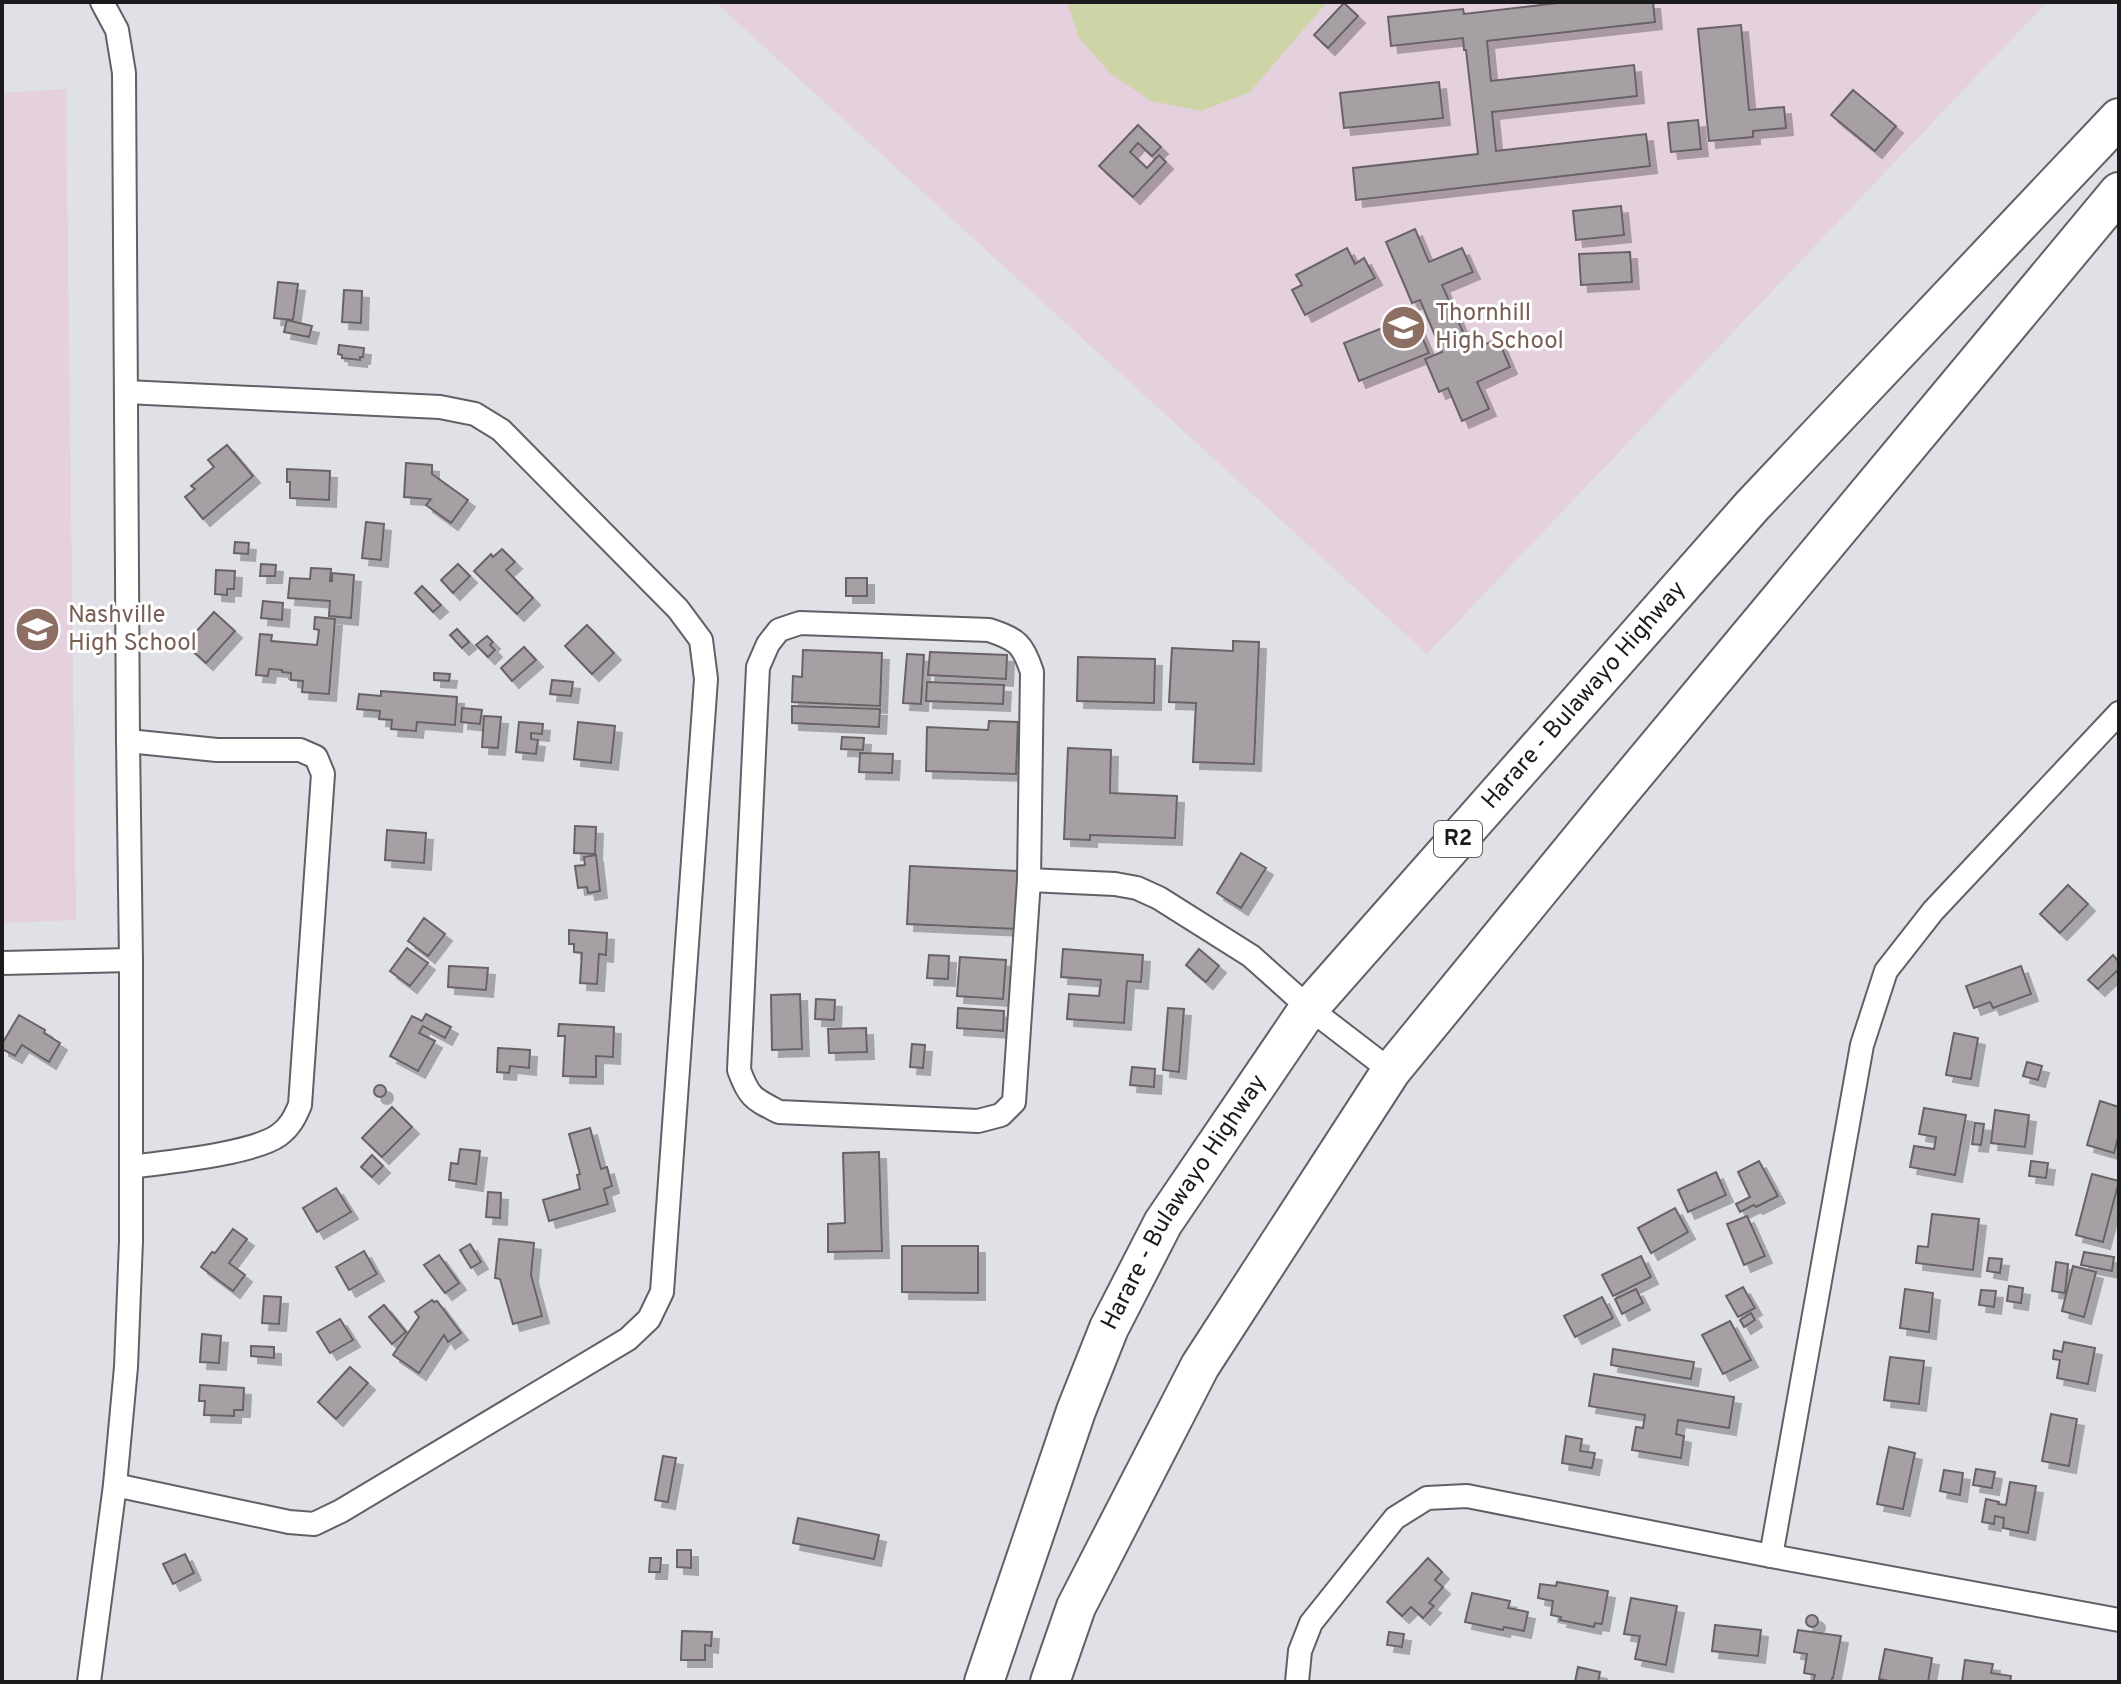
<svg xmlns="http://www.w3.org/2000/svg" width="2121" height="1684" viewBox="0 0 2121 1684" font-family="Overpass,sans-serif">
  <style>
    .education { fill: #e5d0de }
    .park { fill: #cdd4a5 }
    .building { fill: #a69fa3; stroke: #696266; stroke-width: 2; filter: url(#shadow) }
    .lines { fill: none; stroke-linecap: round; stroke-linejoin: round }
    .minor-casing { stroke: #606066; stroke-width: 26 }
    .trunk-casing { stroke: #606066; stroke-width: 42 }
    .minor { stroke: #fff; stroke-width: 22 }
    .trunk { stroke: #fff; stroke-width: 38 }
    .labels { text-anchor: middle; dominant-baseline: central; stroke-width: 6; stroke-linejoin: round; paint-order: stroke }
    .shield { fill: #fff; stroke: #5f5f62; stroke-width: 2 }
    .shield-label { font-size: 22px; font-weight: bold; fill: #1b1b1e }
    .education-label { font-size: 24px; fill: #785e54; stroke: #fff; text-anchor: start }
    .street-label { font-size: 24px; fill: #1b1b1e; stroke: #fff }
  </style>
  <defs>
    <filter id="shadow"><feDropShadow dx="7" dy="7" stdDeviation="0" flood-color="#0004"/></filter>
  </defs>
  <rect width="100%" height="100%" fill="#e0e0e7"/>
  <!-- education -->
  <g class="education">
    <path d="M715,2H2047L1427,654Z"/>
    <path d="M66,89L76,920L2,923V93Z"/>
  </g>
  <!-- park -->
  <path class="park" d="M1067,2H1327L1250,92L1201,111L1151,101L1111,74L1079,38Z"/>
  <!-- building -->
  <g class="building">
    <path d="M1566,2H1653L1655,22L1487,41L1491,81L1634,65L1637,96L1492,112L1496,151L1646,134L1650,166L1356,200L1353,168L1478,154L1466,50H1464L1463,38L1391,46L1388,17L1463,9L1464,14Z"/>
    <path d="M1344,3L1358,16L1328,48L1314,35Z"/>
    <path d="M1741,25L1749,110L1784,107L1786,128L1753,131V137L1709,141L1698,29Z"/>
    <path d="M1439,82L1443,118L1344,128L1340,93Z"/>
    <path d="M1853,90L1896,126L1875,151L1831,115Z"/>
    <path d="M1698,120L1701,149L1671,152L1668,123Z"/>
    <path d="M1138,125L1161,147L1152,156L1138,143L1130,152L1147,168L1159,155L1166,162L1133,197L1099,166Z"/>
    <path d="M1621,206L1624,235L1576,240L1573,211Z"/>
    <path d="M1415,229L1429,262L1462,248L1473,272L1442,285L1471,350L1498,339L1510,367L1477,382L1489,409L1462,421L1448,388L1439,392L1425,359L1442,352L1420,300L1412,303L1386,242Z"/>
    <path d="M1347,248L1355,264L1364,258L1375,278L1305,315L1292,290L1302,285L1296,275Z"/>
    <path d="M1630,252L1632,282L1581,285L1579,254Z"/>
    <path d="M278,282L298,284L293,320L274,318Z"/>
    <path d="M344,290L362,291L361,323L342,322Z"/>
    <path d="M1413,316L1429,353L1359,381L1344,343Z"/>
    <path d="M287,320L312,326L309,337L284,332Z"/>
    <path d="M339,345L364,348L363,357H360V360L342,358V355L338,354Z"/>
    <path d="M227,445L253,476L203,519L185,497L195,489L191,486L214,467L208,460Z"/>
    <path d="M406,463L432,465V474L468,500L451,523L426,505L431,499L404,497Z"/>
    <path d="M287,469L330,471L329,500L290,498V482H287Z"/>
    <path d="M366,522L384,524L381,560L362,558Z"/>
    <path d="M235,542L249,543L248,554L234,553Z"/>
    <path d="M502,549L515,562L506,570L533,598L517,614L474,571L491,554L493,557Z"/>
    <path d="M261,564L276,565L275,576H260Z"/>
    <path d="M458,564L470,576L453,593L441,580Z"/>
    <path d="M311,568L331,569L330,581H332V573L354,575L351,618L329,616L330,601L288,598L290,578L310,579Z"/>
    <path d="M216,570L235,571L234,589H227V595L215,594Z"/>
    <rect x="846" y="578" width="21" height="18"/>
    <path d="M422,586L441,605L433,612L415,593Z"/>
    <path d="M263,601L283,603L282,620L261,618Z"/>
    <path d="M214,612L235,631L206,663L185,644Z"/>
    <path d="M315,617L335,619L329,694L302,692L303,681L291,680V673L282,672V670L269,669L268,676L256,675L260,634L272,635L271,641L317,645L319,630L314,629Z"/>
    <path d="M587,625L614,653L592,674L565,646Z"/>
    <path d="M457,629L469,642L462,648L450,635Z"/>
    <path d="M487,636L493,642L490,645L495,650L488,657L476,645Z"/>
    <path d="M1233,641L1259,642L1254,764L1193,762L1196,703L1169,702L1172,648L1233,651Z"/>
    <path d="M524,647L536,660L512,681L501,668Z"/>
    <path d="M803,650L882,653L880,706L792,702L793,676L802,677Z"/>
    <path d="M930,652L1007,655L1006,679L928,675Z"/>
    <path d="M907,654L924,655L921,704L903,703Z"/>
    <path d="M1078,657L1155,659L1154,703L1077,701Z"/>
    <path d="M434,673L450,674L449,681L434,680Z"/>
    <path d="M552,680L573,682L571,696L550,694Z"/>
    <path d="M927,682L1004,685L1003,704L926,701Z"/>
    <path d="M381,691L457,697L455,725L417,722L416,731L391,729L392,720L379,719L380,711L357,709L359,694L381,696Z"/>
    <path d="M792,706L880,709L879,727L792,723Z"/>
    <path d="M462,708L482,710L480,724L461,722Z"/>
    <path d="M484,716L501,717L498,748L482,747Z"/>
    <path d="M989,721L1018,722L1016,774L926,771L927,727L988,730Z"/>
    <path d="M519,722L543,724L542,734L531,733V739L538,740L536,754L516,752Z"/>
    <path d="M578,722L615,726L611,763L574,759Z"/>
    <path d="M842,737L864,738L863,750L841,749Z"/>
    <path d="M1068,748L1111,750L1110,793L1177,796L1175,838L1090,835V840L1064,839Z"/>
    <path d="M860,753L893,754L892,773L859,772Z"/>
    <path d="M575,826L596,827L595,854L574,853Z"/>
    <path d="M387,830L426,833L424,863L385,860Z"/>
    <path d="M1241,853L1266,868L1241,908L1217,893Z"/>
    <path d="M596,855L600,891L588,893L587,887L578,888L575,866L585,865L584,857Z"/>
    <path d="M910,866L1019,871L1016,929L907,924Z"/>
    <path d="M2068,885L2088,904L2060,933L2040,914Z"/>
    <path d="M424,918L445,934L428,956L408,941Z"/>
    <path d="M569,930L607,933L606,955L599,954L597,984L580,983L582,953L574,952V944H569Z"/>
    <path d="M407,948L428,963L410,986L390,971Z"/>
    <path d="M1063,949L1143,955L1141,982L1127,981L1124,1023L1067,1019L1069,994L1099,996L1101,980L1061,977Z"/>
    <path d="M1199,949L1219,966L1206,982L1186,965Z"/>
    <path d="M929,955L949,956L948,979L927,978Z"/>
    <path d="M2113,955L2119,962V969L2098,989L2088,980Z"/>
    <path d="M960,957L1006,960L1003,999L957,996Z"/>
    <path d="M449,966L488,968L486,990L448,987Z"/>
    <path d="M2021,966L2031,994L1993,1008L1990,1002L1974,1008L1966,986Z"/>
    <path d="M800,994L802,1049L772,1050L771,995Z"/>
    <path d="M816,999L835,1000L834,1020L815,1019Z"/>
    <path d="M958,1008L1004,1011L1003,1031L957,1028Z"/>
    <path d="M1168,1008L1184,1009L1179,1072L1163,1070Z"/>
    <path d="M426,1014L451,1027L445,1038L423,1026L419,1033L435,1041L418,1071L390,1056L412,1016L422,1021Z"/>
    <path d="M19,1015L45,1030L44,1033L60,1043L49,1062L22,1045L15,1056L2,1049V1044Z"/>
    <path d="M559,1024L614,1027L613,1057L596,1056V1077L563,1076L565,1036H558Z"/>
    <path d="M866,1028L867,1052L829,1053L828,1029Z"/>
    <path d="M1954,1033L1978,1038L1971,1079L1946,1075Z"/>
    <path d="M912,1044L925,1045L923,1068L910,1067Z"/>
    <path d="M498,1048L530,1050L529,1068L510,1066L509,1073L497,1072Z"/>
    <path d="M2027,1062L2042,1066L2038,1080L2023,1076Z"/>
    <path d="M1132,1067L1155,1069L1154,1087L1130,1085Z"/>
    <circle cx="380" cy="1091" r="6"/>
    <path d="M2100,1101L2119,1107V1134L2114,1153L2087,1145Z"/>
    <path d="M392,1107L412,1127L382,1157L362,1138Z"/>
    <path d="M1924,1108L1966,1115L1955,1175L1910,1167L1914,1146L1934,1149L1936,1137L1919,1134Z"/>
    <path d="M1995,1110L2029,1115L2025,1147L1991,1143Z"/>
    <path d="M1975,1123L1984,1124L1981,1145L1972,1144Z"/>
    <path d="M590,1128L601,1169L607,1167L612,1186L604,1189L608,1204L549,1221L543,1200L580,1189L577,1175L580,1174L569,1134Z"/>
    <path d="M460,1149L480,1151L476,1184L449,1180L451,1163L458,1164Z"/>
    <path d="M879,1152L882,1251L828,1252V1224L845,1223L843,1153Z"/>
    <path d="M372,1155L383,1166L372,1177L361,1167Z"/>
    <path d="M1759,1161L1778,1196L1756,1207L1754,1205L1740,1212L1736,1204L1750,1197L1738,1172Z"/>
    <path d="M2031,1161L2048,1163L2046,1178L2029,1176Z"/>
    <path d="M1716,1172L1726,1195L1688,1212L1678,1190Z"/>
    <path d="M2092,1174L2119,1181L2103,1242L2076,1235Z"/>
    <path d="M336,1188L351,1212L317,1232L303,1208Z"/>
    <path d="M488,1192L501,1193L500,1218L486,1217Z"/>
    <path d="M1675,1208L1688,1232L1651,1253L1638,1228Z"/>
    <path d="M1932,1214L1979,1219L1973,1270L1916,1263L1918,1246L1928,1247Z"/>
    <path d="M1747,1216L1765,1256L1744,1265L1727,1224Z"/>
    <path d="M233,1229L247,1239L229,1263L245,1275L233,1291L201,1267L212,1252L215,1253Z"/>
    <path d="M499,1239L534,1243L531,1275L542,1316L513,1324L500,1279L495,1278Z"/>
    <path d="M470,1244L481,1262L471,1268L460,1250Z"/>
    <path d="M902,1246H978V1293L902,1292Z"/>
    <path d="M364,1251L377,1274L349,1290L336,1267Z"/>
    <path d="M2084,1252L2114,1257L2112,1271L2081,1265Z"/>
    <path d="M439,1255L459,1283L445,1293L424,1265Z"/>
    <path d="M1641,1256L1651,1277L1613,1296L1602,1275Z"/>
    <path d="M1989,1258L2002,1259L2000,1273L1987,1271Z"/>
    <path d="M2056,1262L2068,1264L2065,1293L2052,1291Z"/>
    <path d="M2073,1266L2096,1272L2084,1317L2062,1311Z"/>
    <path d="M2009,1286L2023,1288L2021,1303L2007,1301Z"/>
    <path d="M1743,1287L1755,1308L1738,1317L1726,1296Z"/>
    <path d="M1636,1289L1643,1303L1622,1314L1615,1299Z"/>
    <path d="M1905,1289L1933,1293L1929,1332L1900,1328Z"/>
    <path d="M1981,1290L1996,1291L1994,1307L1979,1305Z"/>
    <path d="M264,1296L281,1297L279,1324L262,1323Z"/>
    <path d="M1602,1297L1613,1318L1575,1337L1564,1316Z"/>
    <path d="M432,1300L434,1302L437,1301L461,1333L448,1342L444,1335L419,1373L393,1355L419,1317L415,1312Z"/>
    <path d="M384,1305L406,1332L392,1344L369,1317Z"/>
    <path d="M1751,1313L1755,1320L1744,1327L1740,1320Z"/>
    <path d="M340,1319L353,1340L330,1353L317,1332Z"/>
    <path d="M1730,1321L1751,1360L1723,1374L1702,1335Z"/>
    <path d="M202,1334L221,1336L219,1363L200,1362Z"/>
    <path d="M2064,1342L2095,1348L2088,1384L2057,1378L2060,1360L2053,1359L2054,1350L2062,1352Z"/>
    <path d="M251,1346L274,1347V1358L251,1356Z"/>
    <path d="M1613,1349L1694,1362L1691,1379L1611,1365Z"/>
    <path d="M1890,1357L1924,1361L1919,1404L1884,1400Z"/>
    <path d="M350,1367L368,1383L336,1419L318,1402Z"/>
    <path d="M1594,1374L1734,1397L1729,1428L1678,1420L1676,1434L1684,1436L1681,1458L1632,1450L1636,1427L1643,1428L1645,1415L1589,1406Z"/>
    <path d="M200,1385L244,1388L243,1410H234V1416L204,1415L205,1401H199Z"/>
    <path d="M2051,1414L2077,1419L2069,1466L2042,1461Z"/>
    <path d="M1566,1436L1582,1439L1580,1451L1595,1453L1592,1468L1562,1463Z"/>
    <path d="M1889,1447L1915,1453L1903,1509L1877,1504Z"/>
    <path d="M663,1456L676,1458L668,1502L655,1500Z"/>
    <path d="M1976,1469L1995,1472L1992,1488L1973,1485Z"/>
    <path d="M1944,1470L1963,1473L1960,1495L1940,1491Z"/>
    <path d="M2010,1482L2036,1486L2028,1533L2003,1528L2004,1518L1995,1516L1994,1524L1982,1522L1986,1499L1999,1502L1998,1504L2006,1505Z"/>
    <path d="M798,1518L879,1535L874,1559L793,1543Z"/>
    <path d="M677,1550H691V1568L677,1567Z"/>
    <path d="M185,1554L194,1573L173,1584L163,1564Z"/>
    <path d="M650,1558H661L660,1572H649Z"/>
    <path d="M1428,1558L1442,1572L1435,1580L1443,1587L1429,1603L1434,1606L1423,1618L1411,1607L1402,1616L1387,1602Z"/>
    <path d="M1557,1582L1608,1591L1602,1624L1595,1623L1594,1627L1560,1620L1561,1617L1551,1615L1553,1601L1538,1598L1540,1584L1556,1586Z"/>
    <path d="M1472,1593L1510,1601L1508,1608L1528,1612L1524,1631L1504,1627L1503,1630L1465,1622Z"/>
    <path d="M1631,1598L1677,1606L1666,1665L1635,1659L1640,1636L1624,1634Z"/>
    <circle cx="1812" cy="1621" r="6"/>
    <path d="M1715,1625L1761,1630L1758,1656L1712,1651Z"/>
    <path d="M1798,1630L1841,1636L1833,1678H1832L1831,1682H1813L1815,1675L1804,1673L1807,1654L1794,1652Z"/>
    <path d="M682,1631L712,1632L711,1646L705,1645V1660H681Z"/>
    <path d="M1389,1632L1404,1634L1402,1647L1387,1645Z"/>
    <path d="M1885,1649L1932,1658L1928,1682H1894L1879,1679Z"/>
    <path d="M1965,1660L1993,1664L1991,1673L2011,1676L2010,1682H1962Z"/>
    <path d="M1578,1667L1600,1672L1598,1682H1575Z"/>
  </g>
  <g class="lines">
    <defs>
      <g id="minor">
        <path d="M800,623L989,630C1017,639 1023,644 1032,672L1029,880L1014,1102L1001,1115L978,1121L779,1112C754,1099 749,1098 739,1070L758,667L768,644L779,630Z"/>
        <path d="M128,741L217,750H300L316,757L323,774L300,1105C295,1117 290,1127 279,1135C253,1154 166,1162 131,1167"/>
        <path d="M1029,880L1115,884L1137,888L1159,898L1251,956L1309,1008L1391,1071"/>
        <path d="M2,963L131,960"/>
        <path d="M115,1485L289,1522L314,1524L341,1511L628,1339L649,1319L662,1292L706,679L701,640L678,609L501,430L475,414L440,407L126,392"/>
        <path d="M1771,1556L1862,1045L1886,971L1933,911L2119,713"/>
        <path d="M89,1682L115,1485L126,1367L131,1241V960L128,741L124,73L117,30L102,2"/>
        <path d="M1297,1682L1300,1651L1311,1623L1395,1518L1427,1498L1467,1496L1771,1556L2119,1620"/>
      </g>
      <g id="trunk">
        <path id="s1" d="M984,1682L1076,1411L1109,1328L1163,1223L1309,1008L1752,506L2119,118"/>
        <path d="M1050,1682L1076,1607L1200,1366L1391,1071L1613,800L2119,192"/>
      </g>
    </defs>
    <!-- minor casing -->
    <use href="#minor" class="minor-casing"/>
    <!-- trunk casing -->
    <use href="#trunk" class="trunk-casing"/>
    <!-- minor -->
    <use href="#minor" class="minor"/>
    <!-- trunk -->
    <use href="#trunk" class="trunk"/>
  </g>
  <!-- icons -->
  <defs>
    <symbol id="school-disc" viewBox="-11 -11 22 22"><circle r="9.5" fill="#8d6e63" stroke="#fff"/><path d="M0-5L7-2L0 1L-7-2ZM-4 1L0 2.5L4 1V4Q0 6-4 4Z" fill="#fff"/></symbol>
  </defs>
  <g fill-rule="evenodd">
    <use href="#school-disc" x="1378" y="302" width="51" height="51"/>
    <use href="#school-disc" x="12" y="604" width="51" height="51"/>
  </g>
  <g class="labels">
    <!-- shield labels -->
    <rect class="shield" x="1434" y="821" width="48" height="36" rx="6"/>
    <g class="shield-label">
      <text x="1458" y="839">R2</text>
    </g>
    <!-- education labels -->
    <g class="education-label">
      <text x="1435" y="314">Thornhill<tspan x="1435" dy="28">High School</tspan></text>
      <text x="68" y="616">Nashville<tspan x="68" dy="28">High School</tspan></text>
    </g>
    <!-- street labels -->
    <g class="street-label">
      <text stroke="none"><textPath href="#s1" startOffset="1170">Harare - Bulawayo Highway</textPath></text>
      <text stroke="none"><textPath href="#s1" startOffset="522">Harare - Bulawayo Highway</textPath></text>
    </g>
  </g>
  <!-- border -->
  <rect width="2121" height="1684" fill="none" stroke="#1b1b1e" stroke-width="8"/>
</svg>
